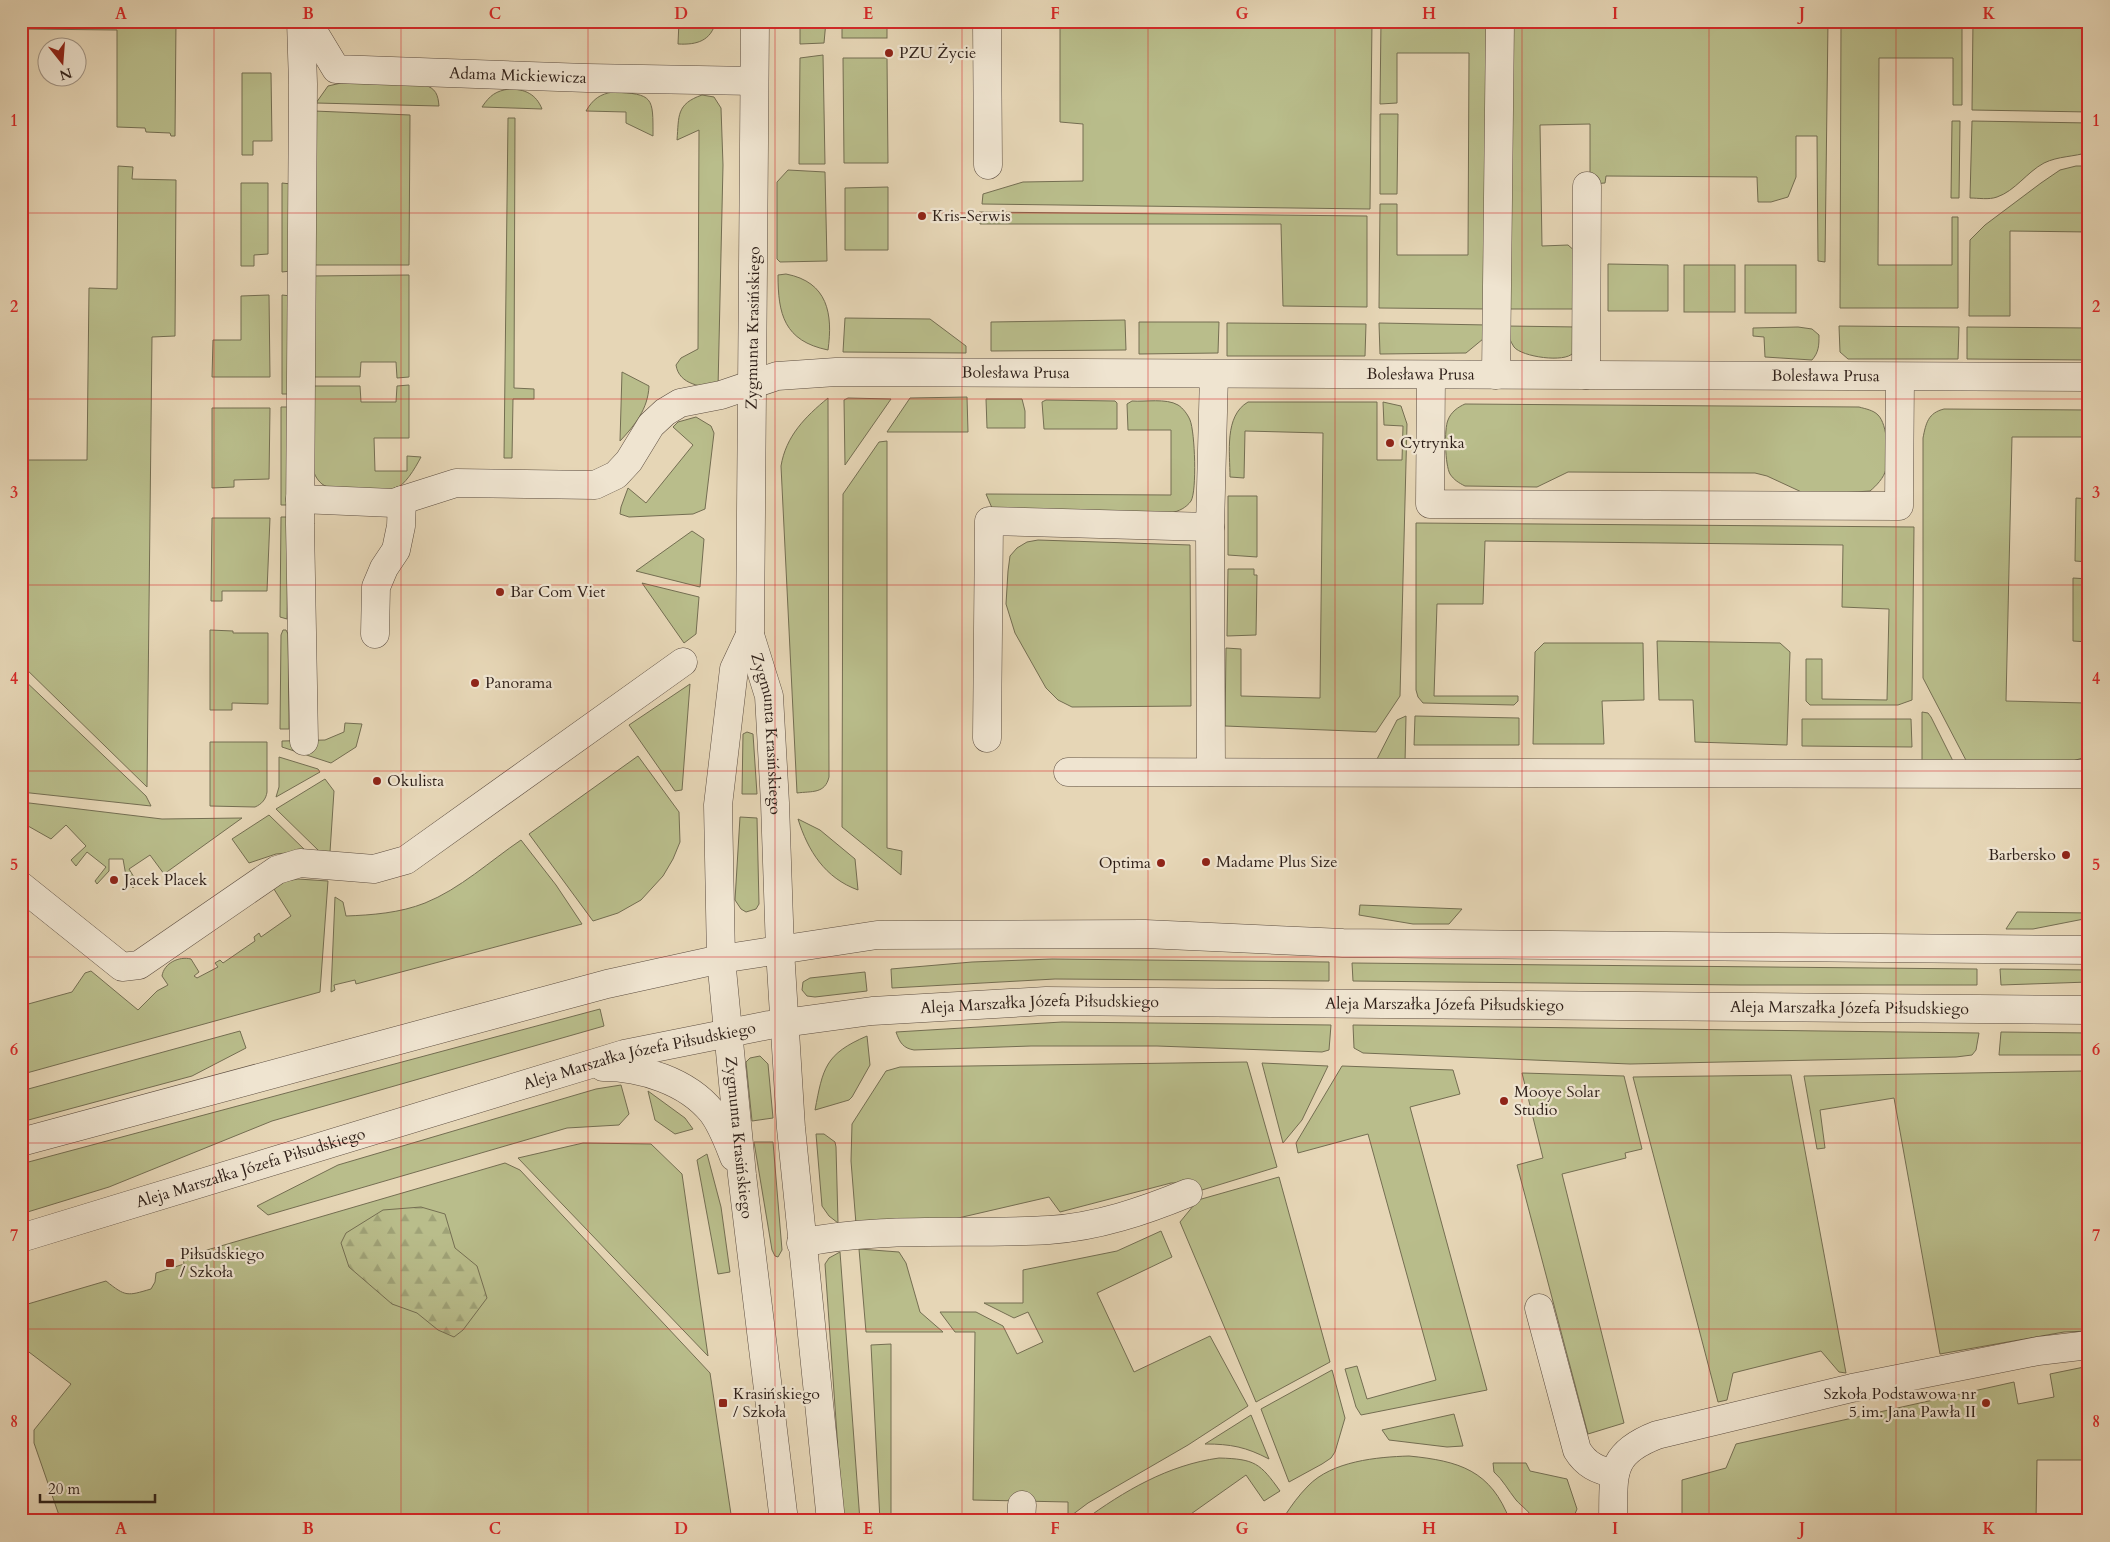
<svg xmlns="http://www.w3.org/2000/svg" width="2110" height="1542" viewBox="0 0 2110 1542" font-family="Cardo,serif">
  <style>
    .grass { fill: #b9bd8b; stroke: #746e52 }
    .forest { fill: url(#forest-firs); stroke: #746e52 }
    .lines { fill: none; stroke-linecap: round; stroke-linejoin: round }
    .minor-casing { stroke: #5c4d40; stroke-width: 29 }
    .minor { stroke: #efe4d0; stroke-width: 28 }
    .grid { fill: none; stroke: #d62828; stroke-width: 1; stroke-opacity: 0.55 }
    .poi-dot { fill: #8f2418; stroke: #efe4d0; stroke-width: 2 }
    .labels { text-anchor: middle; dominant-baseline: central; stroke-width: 4.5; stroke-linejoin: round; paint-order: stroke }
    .poi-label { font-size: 16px; fill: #2e1f18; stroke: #efe4d0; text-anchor: start }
    .street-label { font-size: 16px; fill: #2e1f18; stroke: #efe4d0 }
    .neatline { fill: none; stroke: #d62828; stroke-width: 2 }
    .grid-label { font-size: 16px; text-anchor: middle; font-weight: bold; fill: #d62828 }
  </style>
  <defs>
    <pattern id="forest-firs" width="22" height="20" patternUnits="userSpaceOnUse" patternTransform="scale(1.25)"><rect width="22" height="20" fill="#b9bd8b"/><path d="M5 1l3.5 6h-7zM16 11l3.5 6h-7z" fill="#9fa277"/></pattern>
  </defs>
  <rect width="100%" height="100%" fill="#e6d6b6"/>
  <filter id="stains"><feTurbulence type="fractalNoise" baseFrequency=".004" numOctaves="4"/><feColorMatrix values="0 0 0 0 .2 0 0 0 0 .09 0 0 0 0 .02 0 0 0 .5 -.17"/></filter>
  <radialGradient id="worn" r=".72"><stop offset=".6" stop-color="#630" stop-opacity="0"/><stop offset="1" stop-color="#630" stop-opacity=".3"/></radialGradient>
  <!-- grass -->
  <g class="grass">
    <path d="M36,21H176L175,136H171L170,133L146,132L145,128L117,127V30L25,29Z"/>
    <path d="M679,21H716C711,41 697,45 678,44Z"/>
    <path d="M800,21H826L824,43L800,44Z"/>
    <rect x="842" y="21" width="45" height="17"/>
    <path d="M1060,21H1372L1370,209L982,204L983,194L1023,182L1083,181V124L1060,122Z"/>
    <path d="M1381,21H1490L1488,309L1379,308L1380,204H1397V255H1468L1469,53H1397V103L1380,104Z"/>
    <path d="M1508,21H1828L1825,262L1818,261L1817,136H1796V177L1788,197L1771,202H1758L1757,177L1606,176L1605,183L1590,184V124L1540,125L1542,246L1568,245L1576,252L1578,309H1506Z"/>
    <path d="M1841,21H1962V105H1953V58H1879L1878,265H1952V217H1958V308H1840Z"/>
    <path d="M1973,21H2089V112L1972,110Z"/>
    <path d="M823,55L825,164H799L800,58Z"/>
    <path d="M843,58H887L888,163H844Z"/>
    <path d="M242,73H271L272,141H253V155H242Z"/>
    <path d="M341,83L424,85C436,88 438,95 439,106L316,103L328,86Z"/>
    <path d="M509,89C525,89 536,94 542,109L482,107C490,95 496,91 509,89Z"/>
    <path d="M613,92C654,94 653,97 653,136L626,123V112L586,111C593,99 600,94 613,92Z"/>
    <path d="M702,95L714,97L721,108L723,165L718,388C702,387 679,385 676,365L681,358L698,349L699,130L677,140C679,116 676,104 702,95Z"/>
    <path d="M314,111L410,115L409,265H312Z"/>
    <path d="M1380,114H1398L1397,194H1380Z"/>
    <path d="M508,118H515L514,388L534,389V399H513L512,458H504Z"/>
    <path d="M1952,121H1960L1959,198H1951Z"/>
    <path d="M1972,121L2089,123V152C2074,157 2058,156 2044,163C2027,172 2015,191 1997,197C1989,200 1978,198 1970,198Z"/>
    <path d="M118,166L133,167L132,179L176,180L175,336L152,337L147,787L21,664V460H87L89,288L117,289Z"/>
    <path d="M2076,166H2089V232L2010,231V316H1969L1970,240L1985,225L2041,183L2060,170Z"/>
    <path d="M788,170L825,172L827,261L780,262L777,259V182Z"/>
    <path d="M241,183H268V254L254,255V266H241Z"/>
    <path d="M282,183L291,184V271L282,272Z"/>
    <path d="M888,187V250H845V188Z"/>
    <path d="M979,212L1367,216V307L1283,306L1281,224H980Z"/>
    <path d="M1608,264L1668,265V311H1608Z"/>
    <rect x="1684" y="265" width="51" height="47"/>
    <rect x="1745" y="265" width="51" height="48"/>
    <path d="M786,274C828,282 833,314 828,350C784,341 778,314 778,275Z"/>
    <path d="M409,275V377L397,378L396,362H361L360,377H312V276Z"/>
    <path d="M269,295L270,377H212L213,340H241V296Z"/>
    <path d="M282,295L291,296L289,394H282Z"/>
    <path d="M845,318L930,319L966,346V353L843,352Z"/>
    <path d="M1125,320L1126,350L991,351V322Z"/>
    <path d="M1139,322H1219L1218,353L1139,354Z"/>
    <path d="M1227,323L1366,324L1365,356H1227Z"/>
    <path d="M1379,323L1488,325L1483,339L1466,353L1380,354Z"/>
    <path d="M1506,326L1578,327C1577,334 1577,347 1573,353C1565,363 1522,357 1514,347C1510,341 1507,333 1506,326Z"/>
    <path d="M1839,326L1959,327L1958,359H1848L1840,352Z"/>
    <path d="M1798,327L1812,329L1819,335C1819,345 1819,352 1812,360L1765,357L1764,337L1753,336V328Z"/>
    <path d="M1967,327L2089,328V360L1967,359Z"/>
    <path d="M622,372L649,386C648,409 635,425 620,441Z"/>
    <path d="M409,385V438H374L375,471H407V456L421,457C414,470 406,484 393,491C376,491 335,494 322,484C316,479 314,473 312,467V386H360L361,402H396L397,386Z"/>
    <path d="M967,397L968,432H887L910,398Z"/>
    <path d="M828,398L829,777C825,794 812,791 797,793L781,466C786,436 805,417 828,398Z"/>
    <path d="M848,398L891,399L845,465L844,400Z"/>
    <path d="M986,399H1022L1025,411V428H987Z"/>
    <path d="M1046,400L1115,401L1117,403V429H1044L1042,402Z"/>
    <path d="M1132,401C1145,402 1166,398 1178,405C1183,408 1188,415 1190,420C1195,432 1197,491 1191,501C1186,508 1179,511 1171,513L992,508L986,494L1171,495V430H1128L1127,404Z"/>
    <path d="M1248,402H1377V460H1402L1403,426L1384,425L1383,402L1401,406L1407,424L1400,696L1376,732L1225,726L1226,648L1241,649V696L1320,698L1323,433L1245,431L1244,478L1230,477C1230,453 1224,416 1248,402Z"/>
    <path d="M1465,404L1859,407C1866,409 1873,410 1878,415C1888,425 1888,455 1886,469C1884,478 1876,486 1870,491L1808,495L1767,476L1755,473L1568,472L1537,487L1465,486C1459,483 1454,480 1450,474C1445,465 1444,429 1448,420C1451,412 1458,407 1465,404Z"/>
    <path d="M281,407H290L289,505H281Z"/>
    <path d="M212,408H270L269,479L234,480V487L212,488Z"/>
    <path d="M1944,409L2089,410V437H2012L2006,701L2085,703L2086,658H2089V756L2066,763L1969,766L1923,678V438C1926,423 1928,413 1944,409Z"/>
    <path d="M696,417L711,426L714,433L705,509L693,514L629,517L620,514L621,507L628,488L646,503L693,445L673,427L678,422Z"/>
    <path d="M887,441V848L902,851L901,875L842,827L843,494L879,442Z"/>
    <path d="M1228,496H1257V557L1228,555Z"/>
    <path d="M2076,498L2089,499V562L2075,561Z"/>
    <path d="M281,517H288L287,619L280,617Z"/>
    <path d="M212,518H270L267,591H222V601H211Z"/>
    <path d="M1416,523L1914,527L1912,700L1898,705H1810L1806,701V659H1822V699L1887,700L1889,609L1842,607L1843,545L1485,541L1483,604H1437L1434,696H1518V701L1514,705L1423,703L1418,697L1416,690Z"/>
    <path d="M692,531L704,539L700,587L636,571Z"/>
    <path d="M1038,540L1190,545L1191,706L1072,707L1058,700L1046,688L1015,633L1006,604L1008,571L1010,556L1017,548L1027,542Z"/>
    <path d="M1228,569H1254V575H1257L1256,635L1227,636Z"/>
    <path d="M2073,578L2089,579V642L2073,641Z"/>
    <path d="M642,583L699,597L696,634L684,643Z"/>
    <path d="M210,630L233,631V633H268V704L232,703V710H210Z"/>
    <path d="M283,630H286L288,634L289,729H280L281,635Z"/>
    <path d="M1657,641L1780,643L1790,652L1787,745L1695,742L1693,700H1659Z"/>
    <path d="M1544,643H1643L1644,700L1602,701L1604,744H1533L1535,652Z"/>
    <path d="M21,677L146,796L151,806L21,792Z"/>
    <path d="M690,684L682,790L675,791L629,725Z"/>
    <path d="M1922,712L1928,713L1931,717L1955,765L1922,766Z"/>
    <path d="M1406,716L1405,763H1375L1397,720Z"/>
    <path d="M1415,716L1519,718V745H1414Z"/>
    <path d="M1802,719H1911L1912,747L1802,746Z"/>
    <path d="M345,723L362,724L356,747L331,763L282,747V741L325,740L344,732Z"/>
    <path d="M747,732L753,734L757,794H742L743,734Z"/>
    <path d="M210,742H267V792C266,799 262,804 255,807L210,806Z"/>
    <path d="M638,756L679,812L680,842L673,859L663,876L641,900L618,913L593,921L529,834Z"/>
    <path d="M279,757L318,769L320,772L276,797L279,787Z"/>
    <path d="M325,779L334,791L330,852L319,851L276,809Z"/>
    <path d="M21,802L162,819L242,818L164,874L150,855L129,869L137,882L133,888L126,876L123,859H109V871L97,884L95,881L106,867L87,852L76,866L71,860L86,846L66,825L51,839L21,822Z"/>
    <path d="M269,815L306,851L276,854L249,863L232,839Z"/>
    <path d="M740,817L757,818L759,904L756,909L746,912L741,909L735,900Z"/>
    <path d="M798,819L820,830L855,859L858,890C825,878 808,851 798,819Z"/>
    <path d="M521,840L556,885L582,924L356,984L355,980L334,985L335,990L331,992L335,897L343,902L346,916C372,915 400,913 425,903C460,889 490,861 521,840Z"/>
    <path d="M298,879L328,881L320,992L23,1074L21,1072V1006L72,992L85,973L91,971L138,1010L157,991L168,985L162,976C164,963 179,956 191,959L199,972L194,976L197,978L218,967L215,963L220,960L223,963L255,941L254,937L259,933L261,937L291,916L272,886L281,882Z"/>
    <path d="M1360,905L1462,909L1449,924H1413L1359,915Z"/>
    <path d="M2017,912L2089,913V918L2033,929H2006Z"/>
    <path d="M1052,959L1329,962V981L1055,979L892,988L891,969L972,962Z"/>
    <path d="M1352,963L1977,969V985H1740L1353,981Z"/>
    <path d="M2000,969L2089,970V982L2001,985Z"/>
    <path d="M865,972L867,991L815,997L807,996L802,990L803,982L810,978Z"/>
    <path d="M600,1009L604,1026L272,1121L109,1187L21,1214V1164Z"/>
    <path d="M1062,1022L1331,1025L1329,1050L1322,1052L1157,1046H1031L914,1050C903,1048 900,1043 896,1032Z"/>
    <path d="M1353,1025L1979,1033L1976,1050L1972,1055L1956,1057L1630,1064L1363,1053L1354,1048Z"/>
    <path d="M240,1031L246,1048L192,1076L21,1122V1091Z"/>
    <path d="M2001,1032L2089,1033V1055H1999Z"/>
    <path d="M867,1036L870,1065L852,1097L849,1100L815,1110C823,1068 825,1054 867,1036Z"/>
    <path d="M760,1056L768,1064L773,1118L752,1121L746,1062L750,1058Z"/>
    <path d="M1247,1062L1277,1167L1202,1190L1191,1183H1171L1060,1212L1049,1197L941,1222L856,1224L851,1161L852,1124L886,1071L900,1067Z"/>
    <path d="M1262,1063L1328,1066L1302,1120L1283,1143Z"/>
    <path d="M1342,1066L1453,1070L1460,1094L1410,1107L1487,1390L1361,1415L1356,1407L1345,1369L1357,1366L1367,1399L1436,1380L1368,1134L1298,1153L1296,1143Z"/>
    <path d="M2082,1071L2089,1185V1331L2064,1332L1940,1354L1894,1098L1820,1110L1825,1148L1817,1149L1804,1076Z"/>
    <path d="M1522,1073L1624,1076L1642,1149L1625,1153L1626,1158L1562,1174L1624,1423L1588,1434L1517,1165L1543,1158Z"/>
    <path d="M1791,1075L1846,1373L1839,1372L1821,1351L1733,1373L1727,1400L1718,1402L1633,1077Z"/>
    <path d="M621,1085L629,1114L619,1125L567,1128L268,1215L257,1206L338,1165L596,1089Z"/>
    <path d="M648,1091L685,1118L693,1129L675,1134L655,1120Z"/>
    <path d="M816,1134H824L835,1142L836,1147L838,1223L829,1216L822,1206Z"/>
    <path d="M754,1142H773L782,1250L778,1257L775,1256L772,1250Z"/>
    <path d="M583,1143L651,1144L682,1174L708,1356L518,1158Z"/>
    <path d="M707,1154L721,1207L730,1272L718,1274L697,1160Z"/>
    <path d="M505,1163L520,1170L710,1373L732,1521H61L34,1443V1430L71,1384L21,1346V1306L106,1281C126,1297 127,1296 151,1289L155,1282L156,1273L184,1264L183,1257Z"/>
    <path d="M1279,1177L1330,1362L1256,1402L1180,1222L1198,1200Z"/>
    <path d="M1161,1231L1172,1257L1097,1293L1134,1372L1210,1336L1248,1406L1188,1445L1088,1503L1068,1518V1502L973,1500L975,1332H955L940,1312H976L1003,1326L1017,1354L1043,1342L1028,1312L1014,1318L984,1303H1023V1270L1117,1251Z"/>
    <path d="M859,1249L899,1252L906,1263L920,1312L943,1332H866Z"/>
    <path d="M840,1252L860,1521H843L825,1264L829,1258Z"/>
    <path d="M891,1344V1521H880L871,1345Z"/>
    <path d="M2089,1366V1460H2037L2036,1520L2089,1521H1682V1480L1726,1468L1736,1444L2014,1382L2018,1404L2054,1397L2050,1374Z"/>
    <path d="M1332,1370L1345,1418L1335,1452L1331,1458L1322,1464L1289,1482L1261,1409Z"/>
    <path d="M1454,1414L1463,1446L1447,1447L1389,1440L1382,1430Z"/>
    <path d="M1251,1415L1269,1459C1246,1447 1231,1444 1205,1444Z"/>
    <path d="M1409,1456C1459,1461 1491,1470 1510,1521H1286L1284,1517C1291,1506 1299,1495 1308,1486C1332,1461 1377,1457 1409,1456Z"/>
    <path d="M1219,1458C1255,1459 1260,1463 1280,1491L1264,1501L1246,1475L1181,1521H1083C1124,1491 1168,1465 1219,1458Z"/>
    <path d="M1493,1463H1526L1530,1471L1567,1479L1577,1509L1572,1521H1534C1530,1511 1522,1507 1516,1500C1508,1490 1503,1480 1494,1472Z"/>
  </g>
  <!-- forest -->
  <path class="forest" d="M421,1207L445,1214L455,1248L477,1266L487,1298L463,1330L454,1337L438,1330L417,1313L392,1304L349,1267L341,1243L346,1233L383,1210Z"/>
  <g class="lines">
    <defs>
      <g id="minor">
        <path d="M301,21L303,84L300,524L304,741"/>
        <path id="s1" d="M307,21L336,69L587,78L754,81"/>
        <path id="s2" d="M755,21L750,635L769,696L775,803L780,950L791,1128L831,1521"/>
        <path d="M987,21L988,165"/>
        <path d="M1431,375L1430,504L1899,506L1900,377"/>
        <path d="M1496,375L1500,21"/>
        <path d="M1586,375L1587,186"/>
        <path id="s3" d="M300,499L393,503L456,483L595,485L616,475L629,461L651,425L665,412L680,403L721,395L777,376L836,372L2089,377"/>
        <path d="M375,634L376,587L384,568L396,550L401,526L402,500"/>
        <path id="s4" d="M750,635L734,669L718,805L721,959L742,1175L784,1521"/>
        <path d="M987,738L989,521L1210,527"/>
        <path d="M1068,772L2089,774"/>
        <path d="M1211,772L1210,527L1214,374"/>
        <path d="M21,886L122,967L139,965L277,870L300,863L374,869L406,860L683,662"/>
        <path d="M603,1067C641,1067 687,1081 712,1112C722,1125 728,1142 734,1157"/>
        <path d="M21,1142L607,984L721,959L877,935L1145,934L1343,943L2089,950"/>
        <path id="s5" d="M21,1238L624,1054L769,1025L872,1011L1046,1001L2089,1010"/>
        <path d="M801,1243C882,1226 967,1235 1049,1230C1097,1227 1144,1211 1188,1193"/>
        <path d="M1539,1308L1577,1450C1586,1465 1598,1471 1615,1473"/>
        <path d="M1021,1521L1022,1505"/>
        <path d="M1613,1521C1614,1474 1608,1454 1657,1435L1852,1388L2038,1351L2089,1345"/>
      </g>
    </defs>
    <!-- minor casing -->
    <use href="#minor" class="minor-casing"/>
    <!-- minor -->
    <use href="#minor" class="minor"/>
  </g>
  <!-- grid -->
  <path class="grid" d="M214,21V1521M401,21V1521M588,21V1521M775,21V1521M962,21V1521M1148,21V1521M1335,21V1521M1522,21V1521M1709,21V1521M1896,21V1521M21,213H2089M21,399H2089M21,585H2089M21,771H2089M21,957H2089M21,1143H2089M21,1329H2089"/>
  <!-- markers -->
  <g class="poi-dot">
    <circle cx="889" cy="53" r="5"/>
    <circle cx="922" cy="216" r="5"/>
    <circle cx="1390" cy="443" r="5"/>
    <circle cx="500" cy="592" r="5"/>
    <circle cx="475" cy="683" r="5"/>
    <circle cx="377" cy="781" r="5"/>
    <circle cx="2066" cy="855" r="5"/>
    <circle cx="1206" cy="862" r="5"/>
    <circle cx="1161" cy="863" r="5"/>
    <circle cx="114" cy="880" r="5"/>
    <circle cx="1504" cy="1101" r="5"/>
    <rect x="165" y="1258" width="10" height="10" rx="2.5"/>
    <rect x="718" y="1398" width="10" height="10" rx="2.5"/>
    <circle cx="1986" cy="1403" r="5"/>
  </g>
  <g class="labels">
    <!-- poi labels -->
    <g class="poi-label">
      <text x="899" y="53">PZU Życie</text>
      <text x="932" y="216">Kris-Serwis</text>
      <text x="1400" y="443">Cytrynka</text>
      <text x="510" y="592">Bar Com Viet</text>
      <text x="485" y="683">Panorama</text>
      <text x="387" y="781">Okulista</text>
      <text x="2056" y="855" text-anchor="end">Barbersko</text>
      <text x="1216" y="862">Madame Plus Size</text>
      <text x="1151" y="863" text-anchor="end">Optima</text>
      <text x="124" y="880">Jacek Placek</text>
      <text x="1514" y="1092">Mooye Solar<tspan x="1514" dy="18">Studio</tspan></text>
      <text x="180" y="1254">Piłsudskiego<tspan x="180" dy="18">/ Szkoła</tspan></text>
      <text x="733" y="1394">Krasińskiego<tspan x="733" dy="18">/ Szkoła</tspan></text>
      <text x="1976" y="1394" text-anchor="end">Szkoła Podstawowa nr<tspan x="1976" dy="18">5 im. Jana Pawła II</tspan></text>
    </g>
    <!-- street labels -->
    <g class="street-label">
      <text stroke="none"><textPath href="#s1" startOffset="238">Adama Mickiewicza</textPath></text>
      <text transform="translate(753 328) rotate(-89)">Zygmunta Krasińskiego</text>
      <text stroke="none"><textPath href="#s3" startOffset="759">Bolesława Prusa</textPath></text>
      <text stroke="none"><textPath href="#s3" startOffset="1164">Bolesława Prusa</textPath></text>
      <text stroke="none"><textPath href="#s3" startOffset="1569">Bolesława Prusa</textPath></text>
      <text stroke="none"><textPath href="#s2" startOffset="715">Zygmunta Krasińskiego</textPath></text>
      <text stroke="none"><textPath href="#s5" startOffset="1455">Aleja Marszałka Józefa Piłsudskiego</textPath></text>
      <text stroke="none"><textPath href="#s5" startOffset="1050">Aleja Marszałka Józefa Piłsudskiego</textPath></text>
      <text stroke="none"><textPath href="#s5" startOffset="1860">Aleja Marszałka Józefa Piłsudskiego</textPath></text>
      <text stroke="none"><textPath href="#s5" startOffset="645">Aleja Marszałka Józefa Piłsudskiego</textPath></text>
      <text stroke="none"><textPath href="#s4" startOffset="508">Zygmunta Krasińskiego</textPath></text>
      <text stroke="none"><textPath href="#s5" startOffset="240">Aleja Marszałka Józefa Piłsudskiego</textPath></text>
    </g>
  </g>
  <!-- margin -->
  <rect width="2110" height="1542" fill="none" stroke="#e6d6b6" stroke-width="55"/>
  <!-- north arrow -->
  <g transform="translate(62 62) rotate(163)"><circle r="24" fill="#efe4d0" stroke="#a29586"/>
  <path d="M0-4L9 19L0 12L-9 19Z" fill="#8f2418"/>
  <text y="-8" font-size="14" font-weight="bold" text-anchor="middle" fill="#2e1f18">N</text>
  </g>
  <!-- scale -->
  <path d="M40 1494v8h115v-8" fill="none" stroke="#2e1f18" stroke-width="2.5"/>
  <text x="48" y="1494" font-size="15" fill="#2e1f18" stroke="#efe4d0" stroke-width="4" paint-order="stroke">20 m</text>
  <rect x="28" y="28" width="2054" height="1486" class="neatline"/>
  <g class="grid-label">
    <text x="121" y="19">A</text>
    <text x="308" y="19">B</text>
    <text x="495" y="19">C</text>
    <text x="681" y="19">D</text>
    <text x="868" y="19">E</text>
    <text x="1055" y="19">F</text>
    <text x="1242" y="19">G</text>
    <text x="1429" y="19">H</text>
    <text x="1615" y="19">I</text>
    <text x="1802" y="19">J</text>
    <text x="1989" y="19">K</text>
    <text x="14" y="126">1</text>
    <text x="2096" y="126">1</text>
    <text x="14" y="312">2</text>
    <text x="2096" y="312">2</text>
    <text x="14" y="498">3</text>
    <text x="2096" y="498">3</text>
    <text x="14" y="684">4</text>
    <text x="2096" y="684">4</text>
    <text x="14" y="870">5</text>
    <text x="2096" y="870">5</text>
    <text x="14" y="1055">6</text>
    <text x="2096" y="1055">6</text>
    <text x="14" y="1241">7</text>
    <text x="2096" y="1241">7</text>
    <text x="14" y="1427">8</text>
    <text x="2096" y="1427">8</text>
    <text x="121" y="1534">A</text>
    <text x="308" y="1534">B</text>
    <text x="495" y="1534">C</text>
    <text x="681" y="1534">D</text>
    <text x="868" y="1534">E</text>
    <text x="1055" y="1534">F</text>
    <text x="1242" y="1534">G</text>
    <text x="1429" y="1534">H</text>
    <text x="1615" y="1534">I</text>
    <text x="1802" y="1534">J</text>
    <text x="1989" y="1534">K</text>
  </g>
  <rect width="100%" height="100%" filter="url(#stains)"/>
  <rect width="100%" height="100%" fill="url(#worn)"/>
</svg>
